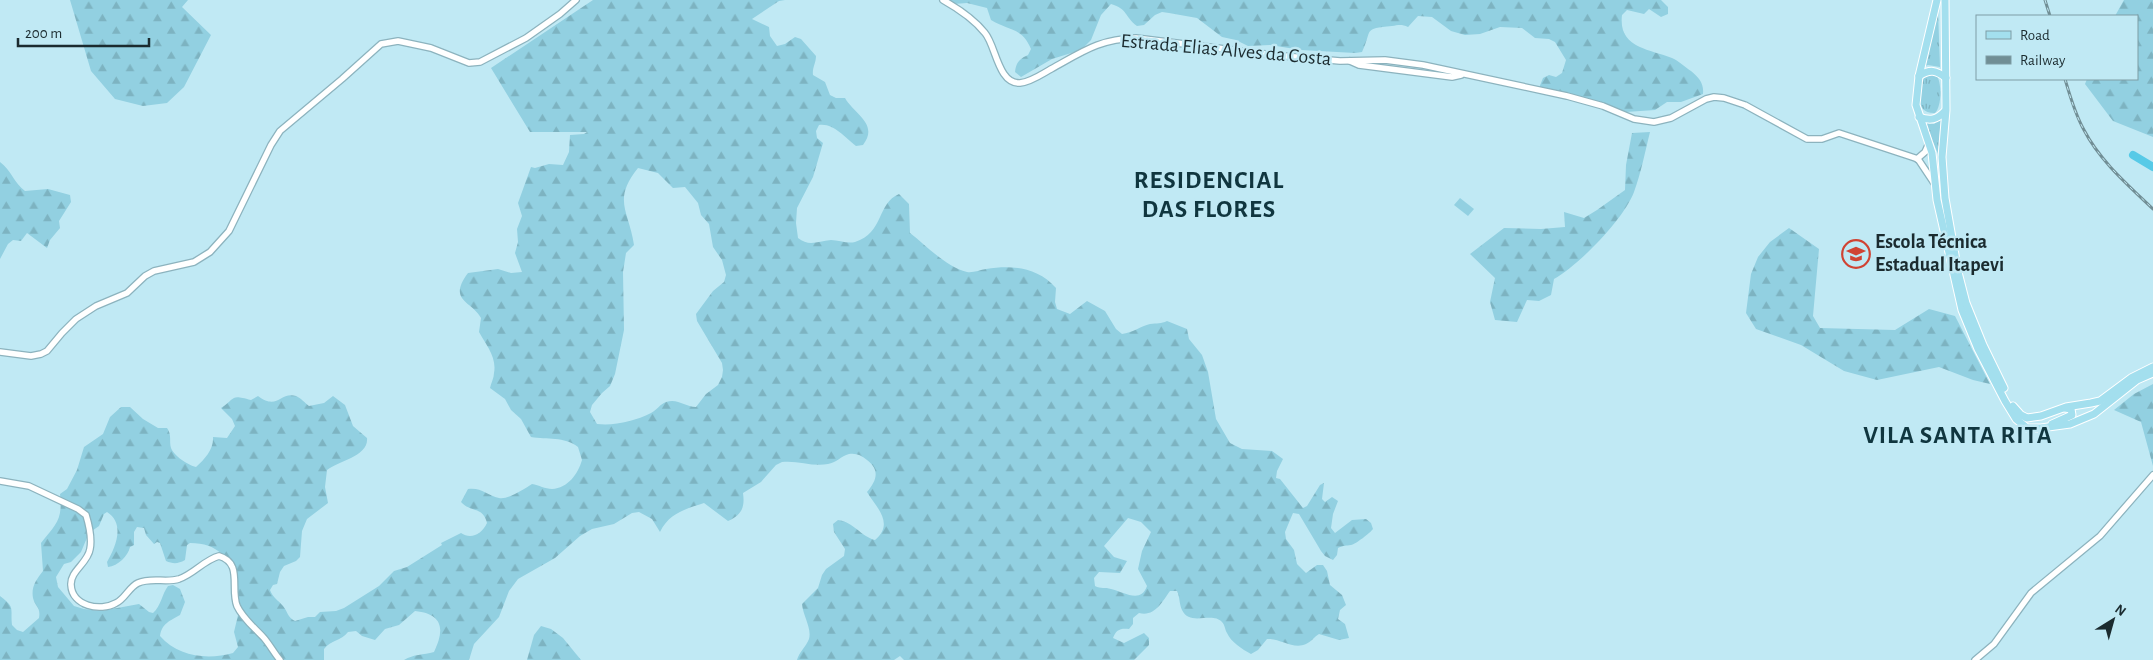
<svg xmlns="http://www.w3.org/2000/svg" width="2153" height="660" viewBox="0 0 2153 660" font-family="'Alegreya Sans',sans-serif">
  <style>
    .grass { fill: url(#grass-tufts) }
    .forest { fill: url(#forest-firs); fill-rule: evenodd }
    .pitch { fill: #92d0e1 }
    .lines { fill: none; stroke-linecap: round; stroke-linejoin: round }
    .river { stroke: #57cae7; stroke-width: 8 }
    .minor-casing { stroke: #8cb3be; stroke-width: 8 }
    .major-casing { stroke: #fff; stroke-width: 9 }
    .minor { stroke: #fff; stroke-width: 5.5 }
    .major { stroke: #a3dfee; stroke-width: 7 }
    .rail-casing { stroke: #718e95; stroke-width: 3 }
    .rail { stroke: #c0e9f4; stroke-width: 1; stroke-dasharray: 4; stroke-linecap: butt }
    .labels { text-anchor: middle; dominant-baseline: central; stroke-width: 5; stroke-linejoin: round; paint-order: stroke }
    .street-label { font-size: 20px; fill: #1b2b2f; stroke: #c0e9f4 }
    .poi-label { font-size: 20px; font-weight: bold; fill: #1b2b2f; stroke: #c0e9f4; text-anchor: start }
    .district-label { font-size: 25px; font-weight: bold; letter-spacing: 1px; fill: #10363f; stroke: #c0e9f4 }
  </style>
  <defs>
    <pattern id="grass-tufts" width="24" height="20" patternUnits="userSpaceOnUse" patternTransform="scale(1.25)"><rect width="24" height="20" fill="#92d0e1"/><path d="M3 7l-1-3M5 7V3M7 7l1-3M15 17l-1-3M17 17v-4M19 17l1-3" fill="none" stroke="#7db3c1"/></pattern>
    <pattern id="forest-firs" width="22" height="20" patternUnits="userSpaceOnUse" patternTransform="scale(1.25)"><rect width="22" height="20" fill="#92d0e1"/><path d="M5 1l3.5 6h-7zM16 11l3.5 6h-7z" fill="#7db3c1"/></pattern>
  </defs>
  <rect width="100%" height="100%" fill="#c0e9f4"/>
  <!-- grass -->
  <g class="grass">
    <path d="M1938,10L1940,67L1928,65L1925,66Z"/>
    <path d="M1936,74C1942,82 1942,106 1935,113C1914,114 1918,90 1924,77Z"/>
    <path d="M1941,119L1938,154L1925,122L1934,124Z"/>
  </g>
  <!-- forest -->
  <g class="forest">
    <path d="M70,0H188L182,7L211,35L184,87L167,103L143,106L115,99L91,71Z"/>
    <path d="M593,0H785L779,1L752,19L769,27L770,36L777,46L785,44L795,37L801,39L816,56C816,63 812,68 813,75L825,82L830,95L836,98H845C855,115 879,124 863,145L856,146C844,137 834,123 819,125L816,131L817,138L823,143L813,177L797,208L796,223L798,238C809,247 818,241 831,240C839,240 847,244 855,242C884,233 877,203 899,194L909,204L910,233C927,246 946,267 967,272C973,273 980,270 986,269C1012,265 1037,267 1056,288L1055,302L1057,309L1070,314L1087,301L1105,311L1116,329L1122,334C1132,333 1141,326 1150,324C1157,323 1161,324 1167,321L1187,329L1189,339L1202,355L1208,372L1216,419L1230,443L1242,449L1272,451L1283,459L1277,471L1276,478L1280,479L1303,508L1307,506L1320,485L1324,483L1322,499L1325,502L1332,497L1338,501L1333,514L1331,528L1335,533L1352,520L1366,519L1371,523L1373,529C1370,533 1356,544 1351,545C1346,546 1344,545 1338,548L1337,555L1333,560L1325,556L1321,551L1299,514L1293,513L1285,532L1286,539L1294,550L1297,564L1306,573L1317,565H1323L1327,571L1330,585L1342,595L1346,605L1340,610L1338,619L1345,624L1349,638L1339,640L1319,634C1314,637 1311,642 1306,644C1293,650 1280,638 1267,639L1258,650L1251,654C1242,649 1231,642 1227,633C1225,630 1225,625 1222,622C1212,611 1190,627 1182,610C1179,604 1180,597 1177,591H1170C1162,602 1155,617 1139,613L1133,618V624L1129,629C1120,628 1116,630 1113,638L1124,643L1144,633L1149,638V645L1134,660H904L900,656L894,660H797C799,652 806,647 809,639C812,628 803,616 802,604L818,588L822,575L826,569L844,556L845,549L834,532L833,524L838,520C854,522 860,536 875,540C895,523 876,507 867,492C877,480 880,470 867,460C861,455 856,453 849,454C841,456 836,463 828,464C813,467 797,460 782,462L776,465L761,482L743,493C745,507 742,515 728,521L704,503C686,509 669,513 660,532L652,519L639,512L632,513L614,524L592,529L580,536L555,558L518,579L509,591L499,617L474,644L469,660H404C414,654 423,655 434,652C445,629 443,614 415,611L399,625L385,629L375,640L362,636L356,631L348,632C341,641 331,640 324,649V660H0V596C16,608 10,608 12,625L17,630L23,632L39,618C41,607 35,607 33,598C31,587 36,580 43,571L41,543C56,524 63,520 60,494L67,489L77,470L84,447L103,434L110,417L121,407H130L143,419L158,428H167C172,435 169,441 171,448C174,456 188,465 196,467C205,459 214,449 213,437L227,438L235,426L232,419L221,408C236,398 230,394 251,400L258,396C278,411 280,391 296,396C301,398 305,403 309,406L324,403L333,396L345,405L353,426L367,438C369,456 338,461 327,470L325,487L328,503L307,519L302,531L300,557L296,561L284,566L280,572L277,584L273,585L270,590C273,598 278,600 283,606C288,612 287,617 295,621L308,617H315L320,612L336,611L344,608L379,586L394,571L407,567L442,545L441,543L461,533C471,540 482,534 487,523C483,506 471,513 461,502L468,489C481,487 487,495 499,498C508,500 524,489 532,484C539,485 545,489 552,489C568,488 578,474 582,460L578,447C564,436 547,440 531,437L521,419L511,410L505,399L490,388C491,383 494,378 494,373C497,357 486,345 479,332L481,318C472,301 447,301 468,273L498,269L511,273L522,272L515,253L518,242L517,229L522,216L518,203L531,167L535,168L549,164L563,165L569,152L570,135L584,134L587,132H530L491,68ZM638,168L658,173L673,188L685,187L698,203L701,215L709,224L713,247L722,260L726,275L724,282L713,291L696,314L697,321L722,363L723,370L722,377L718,385L706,394L696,407C685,407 678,398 666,402C660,404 657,410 651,413C635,421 615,426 597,424L590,412L592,405L602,393L610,386L615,374L624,330L623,272L626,253L634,245C629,211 612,200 638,168ZM107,512C126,524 115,548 107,562L108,567C118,566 128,556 130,547L134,545V532L137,527L144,528L146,535L154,544L157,542L160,543L166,561C173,564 178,564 185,560L187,545L190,543C218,543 231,558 234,585C235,596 232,602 239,611L234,632L238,647L233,653C208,660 178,657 160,636C162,623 170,621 180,615L185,602L180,589L173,585L168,586C162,594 161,606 153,613L149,612L139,604L101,611L84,609L74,606L58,587L56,577L64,564L71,562L81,552L89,533L99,526L104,514ZM1128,518L1141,522L1151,532L1142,551L1138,569L1147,586C1141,604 1124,592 1111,589C1105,587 1101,589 1095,586L1094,578L1099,572L1120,573L1127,561L1114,557L1104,546Z"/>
    <path d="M949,0H1661L1668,7V14L1661,17L1649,9L1644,14L1627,10L1622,15C1618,48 1649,49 1672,58C1679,61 1685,67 1691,71C1699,78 1704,83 1703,94L1681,102H1667L1655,110L1626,112L1539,88L1543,78L1549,75L1556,77L1562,73L1566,60L1555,42L1549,39L1535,38L1522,28L1500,27L1480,34L1465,35L1451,31L1432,17L1418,16L1408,27C1402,24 1398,25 1392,26C1362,29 1373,29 1362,52L1355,53L1301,50L1270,45L1248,46L1236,40L1222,37L1197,18L1169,13L1162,12L1155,15L1144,25L1137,26C1124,16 1128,9 1111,4L1101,15L1091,40L1081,50L1052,59L1021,77L1015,72C1016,63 1019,59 1028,55L1031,49C1022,27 1009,31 991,20L987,8L967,3L954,4Z"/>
    <path d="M2124,0H2153V137L2113,121L2085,84L2087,79H2137V16H2115Z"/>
    <path d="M1650,132C1645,152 1641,173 1634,192C1624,219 1579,265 1554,279L1551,295L1539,301L1527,300L1517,322L1495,320L1490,302L1495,278L1470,254L1504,228L1541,229L1565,227L1564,212L1584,218L1597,210L1625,190L1626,165L1632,133Z"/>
    <path d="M0,162C11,170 14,183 25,191L48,189L70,195L71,202L59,221L60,228L50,240L47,248L27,233L21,241L13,240L8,244L0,259Z"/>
    <path d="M1789,228L1819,249L1813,316L1820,328L1895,330L1929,309L1955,316L1990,384L1973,380L1939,367L1877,380L1844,371L1801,345L1756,329L1746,313L1751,274L1758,257L1770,242Z"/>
    <path d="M2153,384V466L2141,422L2114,410L2134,394Z"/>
    <path d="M541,626L551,629L563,638L581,660H527L534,635Z"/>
  </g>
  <!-- pitch -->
  <path class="pitch" d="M1460,198L1474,209L1468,216L1454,205Z"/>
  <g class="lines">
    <!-- river -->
    <path class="river" d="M2133,155L2153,167"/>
    <defs>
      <g id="minor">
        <path d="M943,0C959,9 974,19 985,33C996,46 998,84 1020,83C1031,82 1042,74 1051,69C1082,52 1099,39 1136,38L1273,55L1340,61L1385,60L1423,65L1567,96L1603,106L1634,119L1654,122L1671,118L1706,99L1714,97L1724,98L1745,105L1807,139H1822L1839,133L1912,157L1918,159L1934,183"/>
        <path d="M1350,61L1359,65L1452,77L1461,75"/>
        <path d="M1917,159L1925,152L1929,143"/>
        <path d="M0,352L31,356L41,354L47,351L62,333L76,319L96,306L127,293L145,276L154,271L194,262L210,252L229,231L271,145L280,131L342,79L381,44L398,41L431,48L469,63L480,62L526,38L560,14L576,0"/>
        <path d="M0,481L29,486L78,509L86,515C89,525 92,539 90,549C88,563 70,571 71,585C72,606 100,612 116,603C125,599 129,587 138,583C151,577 166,583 179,579C194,574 204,560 219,556C243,563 230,588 237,606C243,619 255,628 264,638C270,645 274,653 280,660"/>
        <path d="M1975,660L1994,644L2031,593L2100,536L2153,475"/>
      </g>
      <g id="major">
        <path d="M1937,0L1919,76L1916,105L1932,153L1937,200L1962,310L1978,349L2005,401L2016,419L2027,428H2041L2070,424L2094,414L2137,380L2153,373"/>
        <path d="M1945,0L1946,110L1942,157L1945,198L1958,272L1966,303L1983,345L2004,388"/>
        <path d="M1919,76C1930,69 1936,70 1946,78"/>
        <path d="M1919,117C1930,121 1937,120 1945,111"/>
        <path d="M2013,406L2021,415L2027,418L2041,416L2066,407L2091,403L2100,401L2131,378L2153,367"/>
        <path d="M2052,424L2072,415L2071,409L2065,408"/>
      </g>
    </defs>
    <!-- minor casing -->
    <use href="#minor" class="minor-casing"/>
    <!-- major casing -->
    <use href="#major" class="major-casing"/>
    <!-- minor -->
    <use href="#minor" class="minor"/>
    <!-- major -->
    <use href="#major" class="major"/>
    <defs>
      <g id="rail">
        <path d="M2045,0L2050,16"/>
        <path d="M2065,79C2070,96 2075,114 2084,130C2100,161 2128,185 2153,209"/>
      </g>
    </defs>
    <!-- rail casing -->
    <use href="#rail" class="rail-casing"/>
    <!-- rail -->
    <use href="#rail" class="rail"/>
  </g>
  <!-- icons -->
  <defs>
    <symbol id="university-ring" viewBox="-11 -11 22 22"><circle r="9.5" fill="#c0e9f4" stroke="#d04333" stroke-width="1.5"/><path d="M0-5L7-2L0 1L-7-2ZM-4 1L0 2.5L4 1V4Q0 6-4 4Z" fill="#d04333"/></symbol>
  </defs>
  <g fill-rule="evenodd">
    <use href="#university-ring" x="1840" y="238" width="32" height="32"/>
  </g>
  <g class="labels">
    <!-- street labels -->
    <g class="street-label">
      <text transform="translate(1226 50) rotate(5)">Estrada Elias Alves da Costa</text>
    </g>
    <!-- poi labels -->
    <g class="poi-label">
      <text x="1875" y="242">Escola Técnica<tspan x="1875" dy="23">Estadual Itapevi</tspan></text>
    </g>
    <!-- district labels -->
    <g class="district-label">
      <text x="1209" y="180">RESIDENCIAL<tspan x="1209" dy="29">DAS FLORES</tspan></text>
      <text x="1958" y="435">VILA SANTA RITA</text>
    </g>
  </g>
  <!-- legend -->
  <rect x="1976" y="15" width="162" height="65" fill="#c0e9f4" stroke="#7e9da5"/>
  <rect x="1986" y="31" width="25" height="8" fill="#a3dfee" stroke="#7e9da5"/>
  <text x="2020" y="40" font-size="15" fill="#1b2b2f">Road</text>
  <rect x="1986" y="56" width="25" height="8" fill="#718e95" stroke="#7e9da5"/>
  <text x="2020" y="65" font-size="15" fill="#1b2b2f">Railway</text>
  <!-- north arrow -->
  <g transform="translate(2113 620) rotate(37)" stroke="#c0e9f4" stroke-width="4" paint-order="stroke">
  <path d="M0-4L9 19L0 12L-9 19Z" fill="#1b2b2f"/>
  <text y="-8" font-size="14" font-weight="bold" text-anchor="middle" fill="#1b2b2f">N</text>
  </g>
  <!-- scale -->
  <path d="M18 38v8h131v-8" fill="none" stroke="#1b2b2f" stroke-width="2.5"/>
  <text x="25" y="38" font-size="15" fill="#1b2b2f" stroke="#c0e9f4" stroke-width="4" paint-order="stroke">200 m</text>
</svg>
